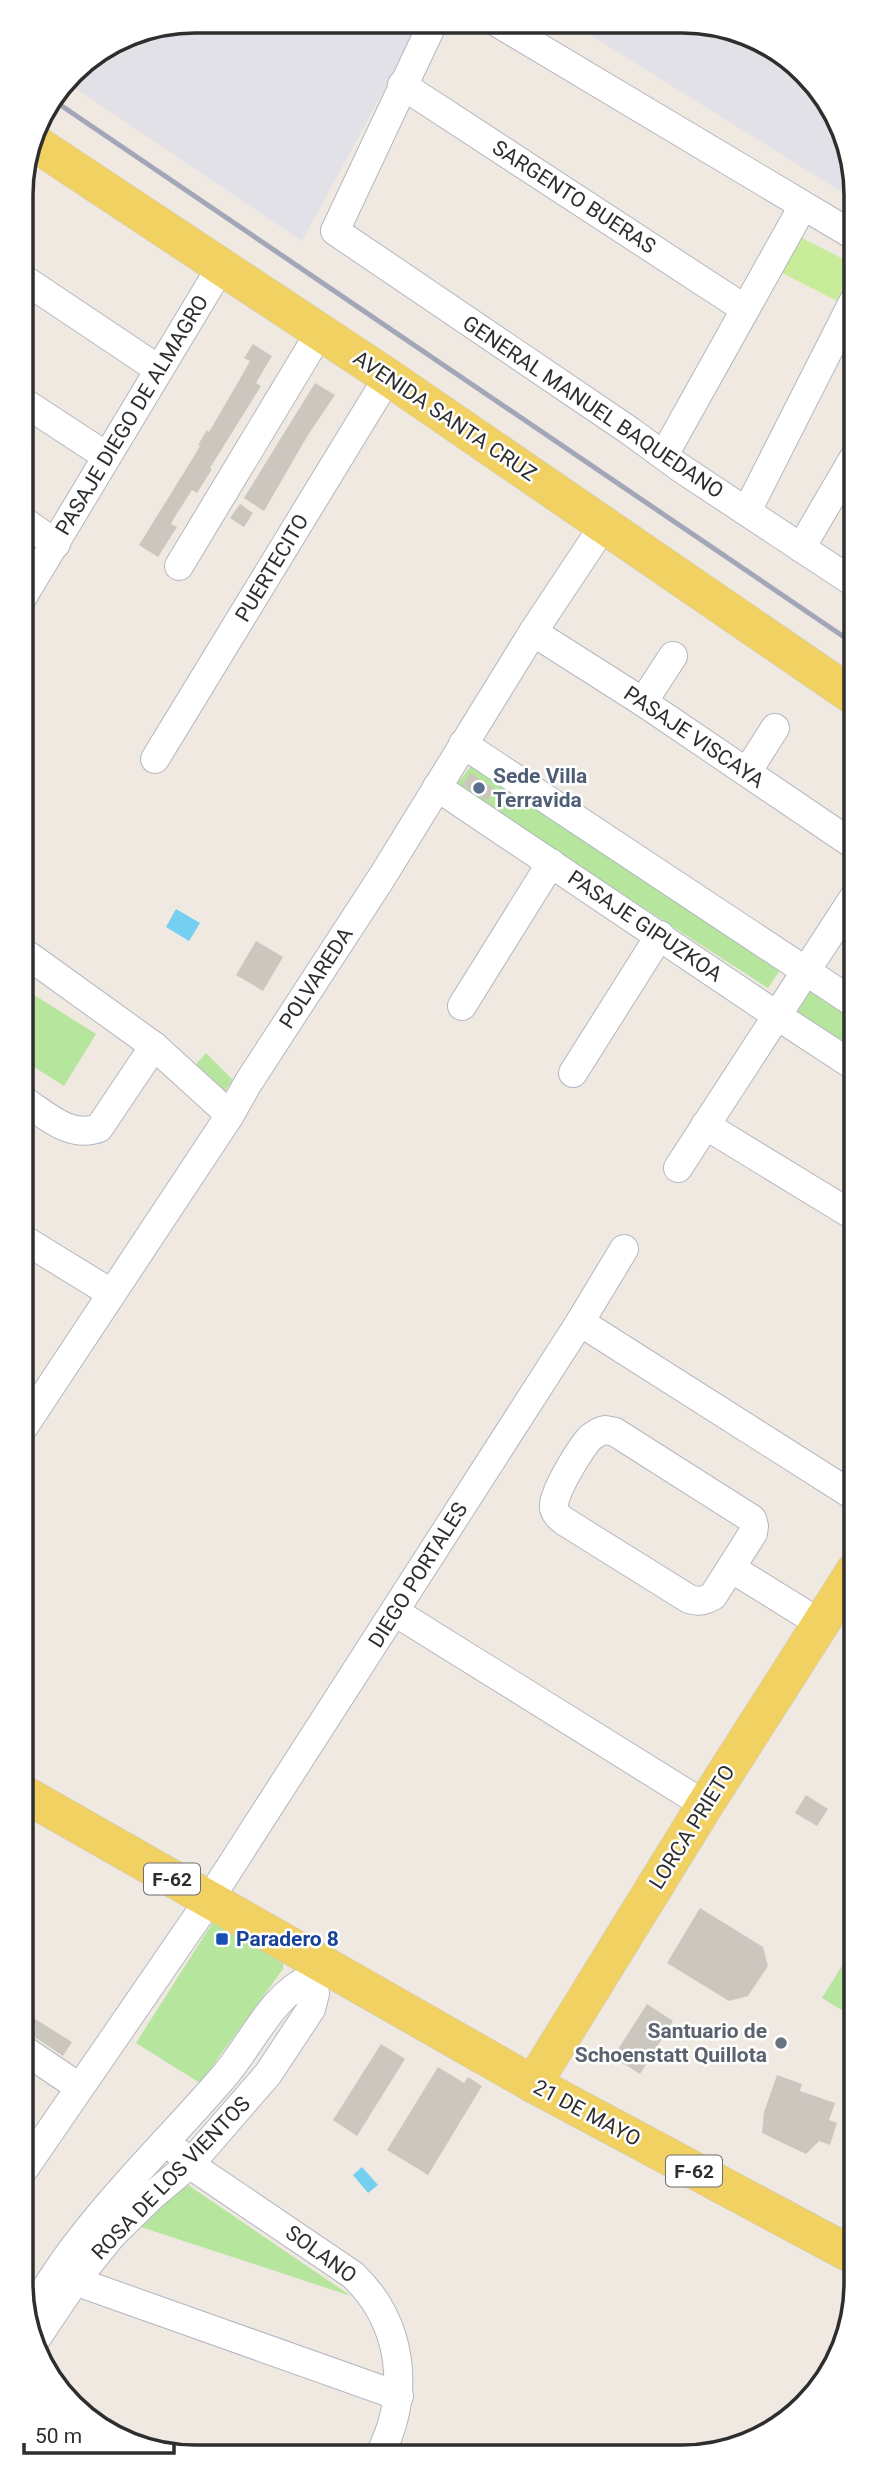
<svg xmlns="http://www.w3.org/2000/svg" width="877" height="2478" viewBox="0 0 877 2478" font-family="Roboto,sans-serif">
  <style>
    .industrial { fill: #e3e1e8 }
    .green { fill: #b6e59e }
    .pitch { fill: #c9ec9a }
    .water { fill: #75cff0 }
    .building { fill: #cbc7bf }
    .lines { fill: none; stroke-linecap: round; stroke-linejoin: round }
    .minor-casing { stroke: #b4b7c1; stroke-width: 30 }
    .major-casing { stroke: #c9c9c9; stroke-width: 38 }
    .minor { stroke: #fff; stroke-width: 28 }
    .major { stroke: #f2d163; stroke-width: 37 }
    .rail { stroke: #a3a6b8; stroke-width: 5 }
    .service-dot { fill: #5c6f8a; stroke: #fff; stroke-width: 2.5 }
    .transit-dot { fill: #1a4fb4; stroke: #fff; stroke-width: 2.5 }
    .worship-dot { fill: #6b7280; stroke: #fff; stroke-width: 2.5 }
    .labels { text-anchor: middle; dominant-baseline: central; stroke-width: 5; stroke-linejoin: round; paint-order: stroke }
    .shield { fill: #fff; stroke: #6d6d6d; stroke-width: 2 }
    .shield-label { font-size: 19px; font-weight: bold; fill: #2e2e2e }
    .street-label { font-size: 21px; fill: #2e2e2e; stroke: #fff }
    .service-label { font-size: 21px; font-weight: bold; fill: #4e5e75; stroke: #fff; text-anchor: start }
    .transit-label { font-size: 21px; font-weight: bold; fill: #164399; stroke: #fff; text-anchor: start }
    .worship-label { font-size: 21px; font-weight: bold; fill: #5b616d; stroke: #fff; text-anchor: end }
    .rim { fill: none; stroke: #2e2e2e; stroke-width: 3.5 }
  </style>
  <rect width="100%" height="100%" fill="#efe9e1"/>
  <!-- industrial -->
  <g class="industrial">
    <path d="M195,21L421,22L302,241L66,82L80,65L129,34Z"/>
    <path d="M571,23L716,24L805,72L853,161V199Z"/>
  </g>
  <!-- green -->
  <g class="green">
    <path d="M475,761L784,964L768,988L455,786Z"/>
    <path d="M806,970L854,1003V1066L776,1015Z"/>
    <path d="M23,988L96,1034L64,1086L23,1060Z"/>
    <path d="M206,1053L233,1080L212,1108L182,1080Z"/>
    <path d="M213,1922L283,1957V1969L200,2083L136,2043Z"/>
    <path d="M855,1945V2018L822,1998Z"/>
    <path d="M188,2185L351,2296L138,2226L169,2193Z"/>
  </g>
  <!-- pitch -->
  <path class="pitch" d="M798,236L853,264V273L839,302L780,272Z"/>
  <!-- water -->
  <g class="water">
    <path d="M176,909L200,923L189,941L166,927Z"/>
    <path d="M362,2167L378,2185L368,2193L353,2175Z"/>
  </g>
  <!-- building -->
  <g class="building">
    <path d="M253,344L272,356L256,383L261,386L210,468L212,469L197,493L192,490L174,518L171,524L177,527L158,557L139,545L188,466L200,446L198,445L207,430L209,432L237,384L250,361L244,358Z"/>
    <path d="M315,383L335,395L308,435L264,511L244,498Z"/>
    <path d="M240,504L253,513L244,527L230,518Z"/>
    <path d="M470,773L495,789L487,801L463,785Z"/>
    <path d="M256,941L283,957L263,991L236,975Z"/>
    <path d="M806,1795L828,1809L817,1826L795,1813Z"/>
    <path d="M700,1908L763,1947L768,1966L748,1996L729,2001L667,1963Z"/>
    <path d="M647,2004L673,2021L640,2074L613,2057Z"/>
    <path d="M24,2012L72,2042L63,2056L33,2036L24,2034Z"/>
    <path d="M381,2044L405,2059L357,2136L333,2120Z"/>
    <path d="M438,2067L464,2083L468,2077L482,2086L428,2175L387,2150Z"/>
    <path d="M777,2075L802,2084L800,2091L835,2103L829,2120L837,2123L830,2145L819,2141L806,2154L762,2133L764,2112Z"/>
  </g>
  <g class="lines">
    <defs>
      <g id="minor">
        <path d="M433,23L335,231L630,431L679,467L853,582"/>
        <path d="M498,23L853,235"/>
        <path d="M402,85L745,309"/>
        <path d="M22,278L158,369"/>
        <path d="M22,401L106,456"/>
        <path d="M664,455L803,206"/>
        <path d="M747,511L853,302"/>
        <path d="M22,520L56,544"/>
        <path d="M801,548L853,459"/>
        <path d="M179,566L320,332"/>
        <path d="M22,598L221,267"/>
        <path d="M533,632L643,702L854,845"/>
        <path d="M643,702L673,656"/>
        <path d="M463,744L854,1003"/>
        <path d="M155,759L388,377"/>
        <path d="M747,772L775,728"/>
        <path d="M437,787L776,1015L854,1066"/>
        <path d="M22,951L154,1046L230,1115"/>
        <path d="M462,1006L551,863"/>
        <path d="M573,1073L660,935"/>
        <path d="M23,1100C46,1115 70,1139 99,1128L154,1046"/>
        <path d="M705,1125L854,1216"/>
        <path d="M678,1168L854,897"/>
        <path d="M23,1239L111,1293"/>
        <path d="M580,1322L854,1496"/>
        <path d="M23,1428L230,1115L248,1083L382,877L533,632L604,525"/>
        <path d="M605,1430L615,1432L752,1519L754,1526L753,1533L713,1596C704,1601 699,1602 689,1599L564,1521C560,1518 555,1514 554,1508C551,1495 581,1448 590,1438C595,1434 599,1431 605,1430Z"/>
        <path d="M731,1568L821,1624"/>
        <path d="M395,1612L705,1805"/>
        <path d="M24,2050L79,2087"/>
        <path d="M179,2153L201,2172L353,2275C403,2323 411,2393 380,2454"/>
        <path d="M24,2169L209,1900L580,1322L624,1249"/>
        <path d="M60,2272L75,2281L399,2396"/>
        <path d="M26,2320C44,2291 62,2262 83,2236C127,2179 179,2129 225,2075C253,2042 272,1994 313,1977"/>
        <path d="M36,2339L75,2281L112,2235L153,2195L190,2164L268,2074L311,2009L315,1994L313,1977L320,1965"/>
      </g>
      <g id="major">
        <path d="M33,142L388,377L853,696"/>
        <path d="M24,1794L533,2084L856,2257"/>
        <path d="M533,2084L705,1805L855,1570"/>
      </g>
    </defs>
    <!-- minor casing -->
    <use href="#minor" class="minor-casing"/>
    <!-- major casing -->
    <use href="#major" class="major-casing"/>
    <!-- minor -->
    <use href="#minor" class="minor"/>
    <!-- major -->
    <use href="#major" class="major"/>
    <!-- rail -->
    <path class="rail" d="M53,100L853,643"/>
  </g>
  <!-- markers -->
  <circle class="service-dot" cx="479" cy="788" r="7"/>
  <rect class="transit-dot" x="215" y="1932" width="14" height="14" rx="3.5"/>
  <circle class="worship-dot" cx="781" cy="2043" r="7"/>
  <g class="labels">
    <!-- shield labels -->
    <g class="shield">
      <rect x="144" y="1863.5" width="56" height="31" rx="5"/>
      <rect x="666" y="2155.5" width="56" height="31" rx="5"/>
    </g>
    <g class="shield-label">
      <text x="172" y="1879">F-62</text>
      <text x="694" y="2171">F-62</text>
    </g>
    <!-- street labels -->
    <g class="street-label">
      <text transform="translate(574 197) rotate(33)">SARGENTO BUERAS</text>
      <text transform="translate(593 407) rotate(34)">GENERAL MANUEL BAQUEDANO</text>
      <text transform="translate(132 415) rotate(-59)">PASAJE DIEGO DE ALMAGRO</text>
      <text transform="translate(445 416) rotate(34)">AVENIDA SANTA CRUZ</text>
      <text transform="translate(272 568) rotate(-59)">PUERTECITO</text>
      <text transform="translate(694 737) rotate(34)">PASAJE VISCAYA</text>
      <text transform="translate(645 926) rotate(34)">PASAJE GIPUZKOA</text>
      <text transform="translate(316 978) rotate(-57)">POLVAREDA</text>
      <text transform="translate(418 1575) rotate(-58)">DIEGO PORTALES</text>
      <text transform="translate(692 1827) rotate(-58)">LORCA PRIETO</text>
      <text transform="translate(587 2113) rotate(28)">21 DE MAYO</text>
      <text transform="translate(171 2178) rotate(-46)">ROSA DE LOS VIENTOS</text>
      <text transform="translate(321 2254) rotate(36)">SOLANO</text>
    </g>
    <!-- service labels -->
    <g class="service-label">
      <text x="493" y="776">Sede Villa<tspan x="493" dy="24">Terravida</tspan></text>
    </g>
    <!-- transit labels -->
    <g class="transit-label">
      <text x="236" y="1939">Paradero 8</text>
    </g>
    <!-- worship labels -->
    <g class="worship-label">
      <text x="767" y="2031">Santuario de<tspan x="767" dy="24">Schoenstatt Quillota</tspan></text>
    </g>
  </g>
  <!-- crop -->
  <path d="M0 0H877V2478H0ZM195 33H682A162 162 0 0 1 844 195V2283A162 162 0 0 1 682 2445H195A162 162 0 0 1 33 2283V195A162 162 0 0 1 195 33Z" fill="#fff" fill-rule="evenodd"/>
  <path class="rim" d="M195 33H682A162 162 0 0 1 844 195V2283A162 162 0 0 1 682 2445H195A162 162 0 0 1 33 2283V195A162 162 0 0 1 195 33Z"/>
  <!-- scale -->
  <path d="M24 2443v10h150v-10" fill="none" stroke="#2e2e2e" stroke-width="3.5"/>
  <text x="35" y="2443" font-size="21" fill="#2e2e2e" stroke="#ffffff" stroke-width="5" paint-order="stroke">50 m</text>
</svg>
